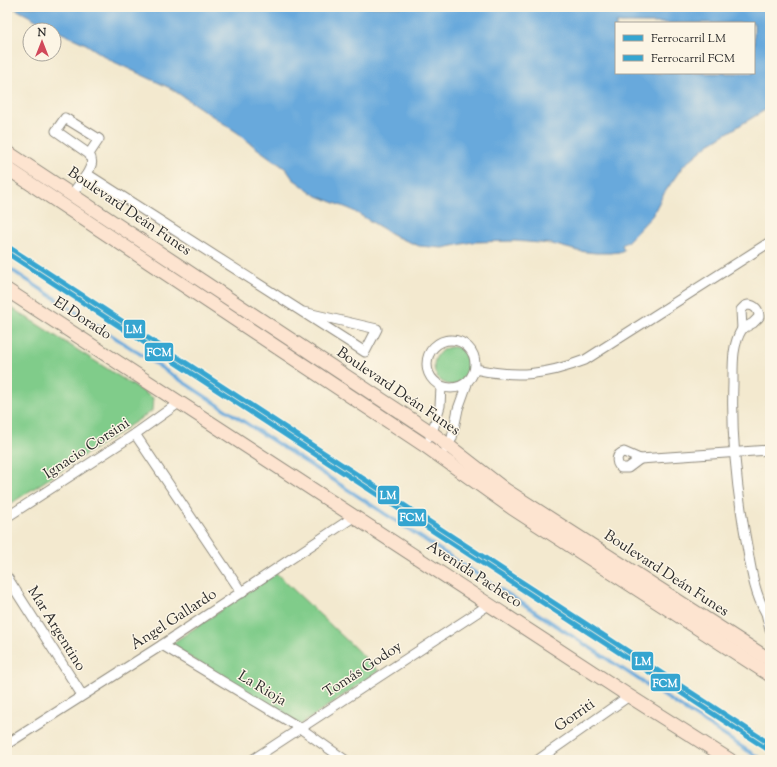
<svg xmlns="http://www.w3.org/2000/svg" width="777" height="767" viewBox="0 0 777 767" font-family="'Sorts Mill Goudy',serif">
  <style>
    .green { fill: #80cc8a; stroke: #567c5a }
    .water { fill: #68a9dc; stroke: #4a6a84; fill-rule: evenodd }
    .lines { fill: none; stroke-linecap: round; stroke-linejoin: round }
    .stream { stroke: #68a9dc; stroke-width: 3.5 }
    .street-casing { stroke: #8f8a7d; stroke-width: 11 }
    .secondary-casing { stroke: #8f8a7d; stroke-width: 15 }
    .street { stroke: #fff; stroke-width: 9 }
    .secondary { stroke: #fde4d0; stroke-width: 13 }
    .rail-1-casing { stroke: #fcf5e5; stroke-width: 8 }
    .rail-2-casing { stroke: #fcf5e5; stroke-width: 8 }
    .rail-1 { stroke: #35a5d0; stroke-width: 5 }
    .rail-2 { stroke: #35a5d0; stroke-width: 5 }
    .labels { text-anchor: middle; dominant-baseline: central; stroke-width: 3; stroke-linejoin: round; paint-order: stroke }
    .street-label { font-size: 15px; fill: #2b2b2b; stroke: #fcf5e5 }
    .line-badge { stroke: #fcf5e5; stroke-width: 1.5 }
    .badge-label { font-size: 11px; text-anchor: middle; font-weight: bold; fill: #fff }
  </style>
  <rect width="100%" height="100%" fill="#fcf5e5"/>
  <filter id="ink" filterUnits="userSpaceOnUse"><feTurbulence type="fractalNoise" baseFrequency=".025" numOctaves="2"/><feDisplacementMap in="SourceGraphic" scale="8" xChannelSelector="R" yChannelSelector="G"/><feConvolveMatrix kernelMatrix="1 2 1 2 8 2 1 2 1" color-interpolation-filters="sRGB"/></filter>
  <filter id="wash" filterUnits="userSpaceOnUse"><feTurbulence type="fractalNoise" baseFrequency=".012" numOctaves="4" result="noise"/><feDisplacementMap in="SourceGraphic" scale="16" xChannelSelector="R" yChannelSelector="G"/><feGaussianBlur stdDeviation="0.9" result="paint"/><feColorMatrix in="noise" values="0 0 0 0 0 0 0 0 0 0 0 0 0 0 0 0 0 1.4 0 .05"/><feComposite in="paint" operator="in"/></filter>
  <g filter="url(#wash)">
    <rect width="100%" height="100%" fill="#f3e9cf"/>
    <!-- green -->
    <g class="green">
      <path d="M7,305L153,398L152,411L7,506Z"/>
      <circle cx="453" cy="366" r="19"/>
      <path d="M276,573L379,671L300,725L170,645Z"/>
    </g>
    <!-- water -->
    <path class="water" d="M12,7H770V107L709,144L683,166L663,195L652,216L628,241L622,245L624,250L619,252L610,253H596L578,251L552,244L515,241L472,242L443,248L419,246L397,237L350,209L317,196L293,179L286,169L255,147L238,133L170,88L110,60L86,44L51,28ZM616,23H754V73H616Z"/>
    <g class="lines">
      <!-- stream -->
      <path class="stream" d="M7,267L762,760"/>
    </g>
  </g>
  <g filter="url(#ink)">
    <g class="lines">
      <defs>
        <g id="street">
          <path d="M89,154L56,131L65,118L99,139L89,154C94,162 91,166 87,174L365,352L377,329L303,312"/>
          <path d="M72,194L87,174"/>
          <path d="M748,305C755,305 759,310 759,317L753,323L742,329L741,310L745,306Z"/>
          <path d="M742,329C732,345 733,364 733,383C731,438 737,492 747,546C751,568 754,593 766,613"/>
          <circle cx="451" cy="364" r="24"/>
          <path d="M475,369C517,378 546,375 585,360L770,242"/>
          <path d="M135,434L242,593"/>
          <path d="M430,437L432,433L440,406L441,387"/>
          <path d="M446,449L452,438L458,409L467,384"/>
          <path d="M624,452L640,459L628,468H621C615,462 616,454 624,452Z"/>
          <path d="M640,459L770,450"/>
          <path d="M7,517L135,434L180,402"/>
          <path d="M7,577L82,695"/>
          <path d="M770,614L766,613L770,630"/>
          <path d="M162,645L300,728L345,760"/>
          <path d="M7,744L162,645L355,516"/>
          <path d="M252,760L490,604"/>
          <path d="M538,760L629,696"/>
        </g>
        <g id="secondary">
          <path d="M7,152L432,433L504,489L770,660"/>
          <path d="M7,168L424,445L512,508L770,675"/>
          <path d="M7,290L629,696L730,760"/>
        </g>
      </defs>
      <!-- street casing -->
      <use href="#street" class="street-casing"/>
      <!-- secondary casing -->
      <use href="#secondary" class="secondary-casing"/>
      <!-- street -->
      <use href="#street" class="street"/>
      <!-- secondary -->
      <use href="#secondary" class="secondary"/>
      <defs>
        <path id="rail-1" d="M7,246L770,744"/>
        <path id="rail-2" d="M7,253L767,749"/>
      </defs>
      <!-- rail-1 casing -->
      <use href="#rail-1" class="rail-1-casing"/>
      <!-- rail-2 casing -->
      <use href="#rail-2" class="rail-2-casing"/>
      <!-- rail-1 -->
      <use href="#rail-1" class="rail-1"/>
      <!-- rail-2 -->
      <use href="#rail-2" class="rail-2"/>
    </g>
  </g>
  <g class="labels">
    <!-- street labels -->
    <g class="street-label">
      <text transform="translate(129 212) rotate(34)">Boulevard Deán Funes</text>
      <text transform="translate(82 319) rotate(33)">El Dorado</text>
      <text transform="translate(398 392) rotate(34)">Boulevard Deán Funes</text>
      <text transform="translate(87 449) rotate(-33)">Ignacio Corsini</text>
      <text transform="translate(666 574) rotate(33)">Boulevard Deán Funes</text>
      <text transform="translate(474 575) rotate(33)">Avenida Pacheco</text>
      <text transform="translate(174 620) rotate(-33)">Ángel Gallardo</text>
      <text transform="translate(56 629) rotate(58)">Mar Argentino</text>
      <text transform="translate(363 670) rotate(-33)">Tomás Godoy</text>
      <text transform="translate(262 689) rotate(31)">La Rioja</text>
      <text transform="translate(575 716) rotate(-35)">Gorriti</text>
    </g>
  </g>
  <g class="line-badge">
    <rect x="123" y="319" width="23" height="20" rx="4" fill="#35a5d0"/>
    <rect x="144" y="342" width="30" height="20" rx="4" fill="#35a5d0"/>
    <rect x="377" y="485" width="23" height="20" rx="4" fill="#35a5d0"/>
    <rect x="397" y="508" width="30" height="19" rx="4" fill="#35a5d0"/>
    <rect x="631" y="651" width="23" height="20" rx="4" fill="#35a5d0"/>
    <rect x="650" y="673" width="31" height="19" rx="4" fill="#35a5d0"/>
  </g>
  <g class="badge-label">
    <text x="134" y="333">LM</text>
    <text x="159" y="356">FCM</text>
    <text x="388" y="499">LM</text>
    <text x="412" y="521">FCM</text>
    <text x="643" y="665">LM</text>
    <text x="665" y="687">FCM</text>
  </g>
  <!-- margin -->
  <rect width="777" height="767" fill="none" stroke="#fcf5e5" stroke-width="24"/>
  <!-- legend -->
  <rect x="615" y="22" width="140" height="52" fill="#fcf5e5" stroke="#a8a49b"/>
  <rect x="623" y="35" width="20" height="6" fill="#35a5d0" stroke="#a8a49b"/>
  <text x="651" y="42" font-size="12" fill="#2b2b2b">Ferrocarril LM</text>
  <rect x="623" y="55" width="20" height="6" fill="#35a5d0" stroke="#a8a49b"/>
  <text x="651" y="62" font-size="12" fill="#2b2b2b">Ferrocarril FCM</text>
  <!-- north arrow -->
  <g transform="translate(42 42)"><circle r="19" fill="#fcf5e5" stroke="#a8a49b"/>
  <path d="M0-3L7 15L0 10L-7 15Z" fill="#d1495b"/>
  <text y="-6" font-size="11" font-weight="bold" text-anchor="middle" fill="#2b2b2b">N</text>
  </g>
</svg>
